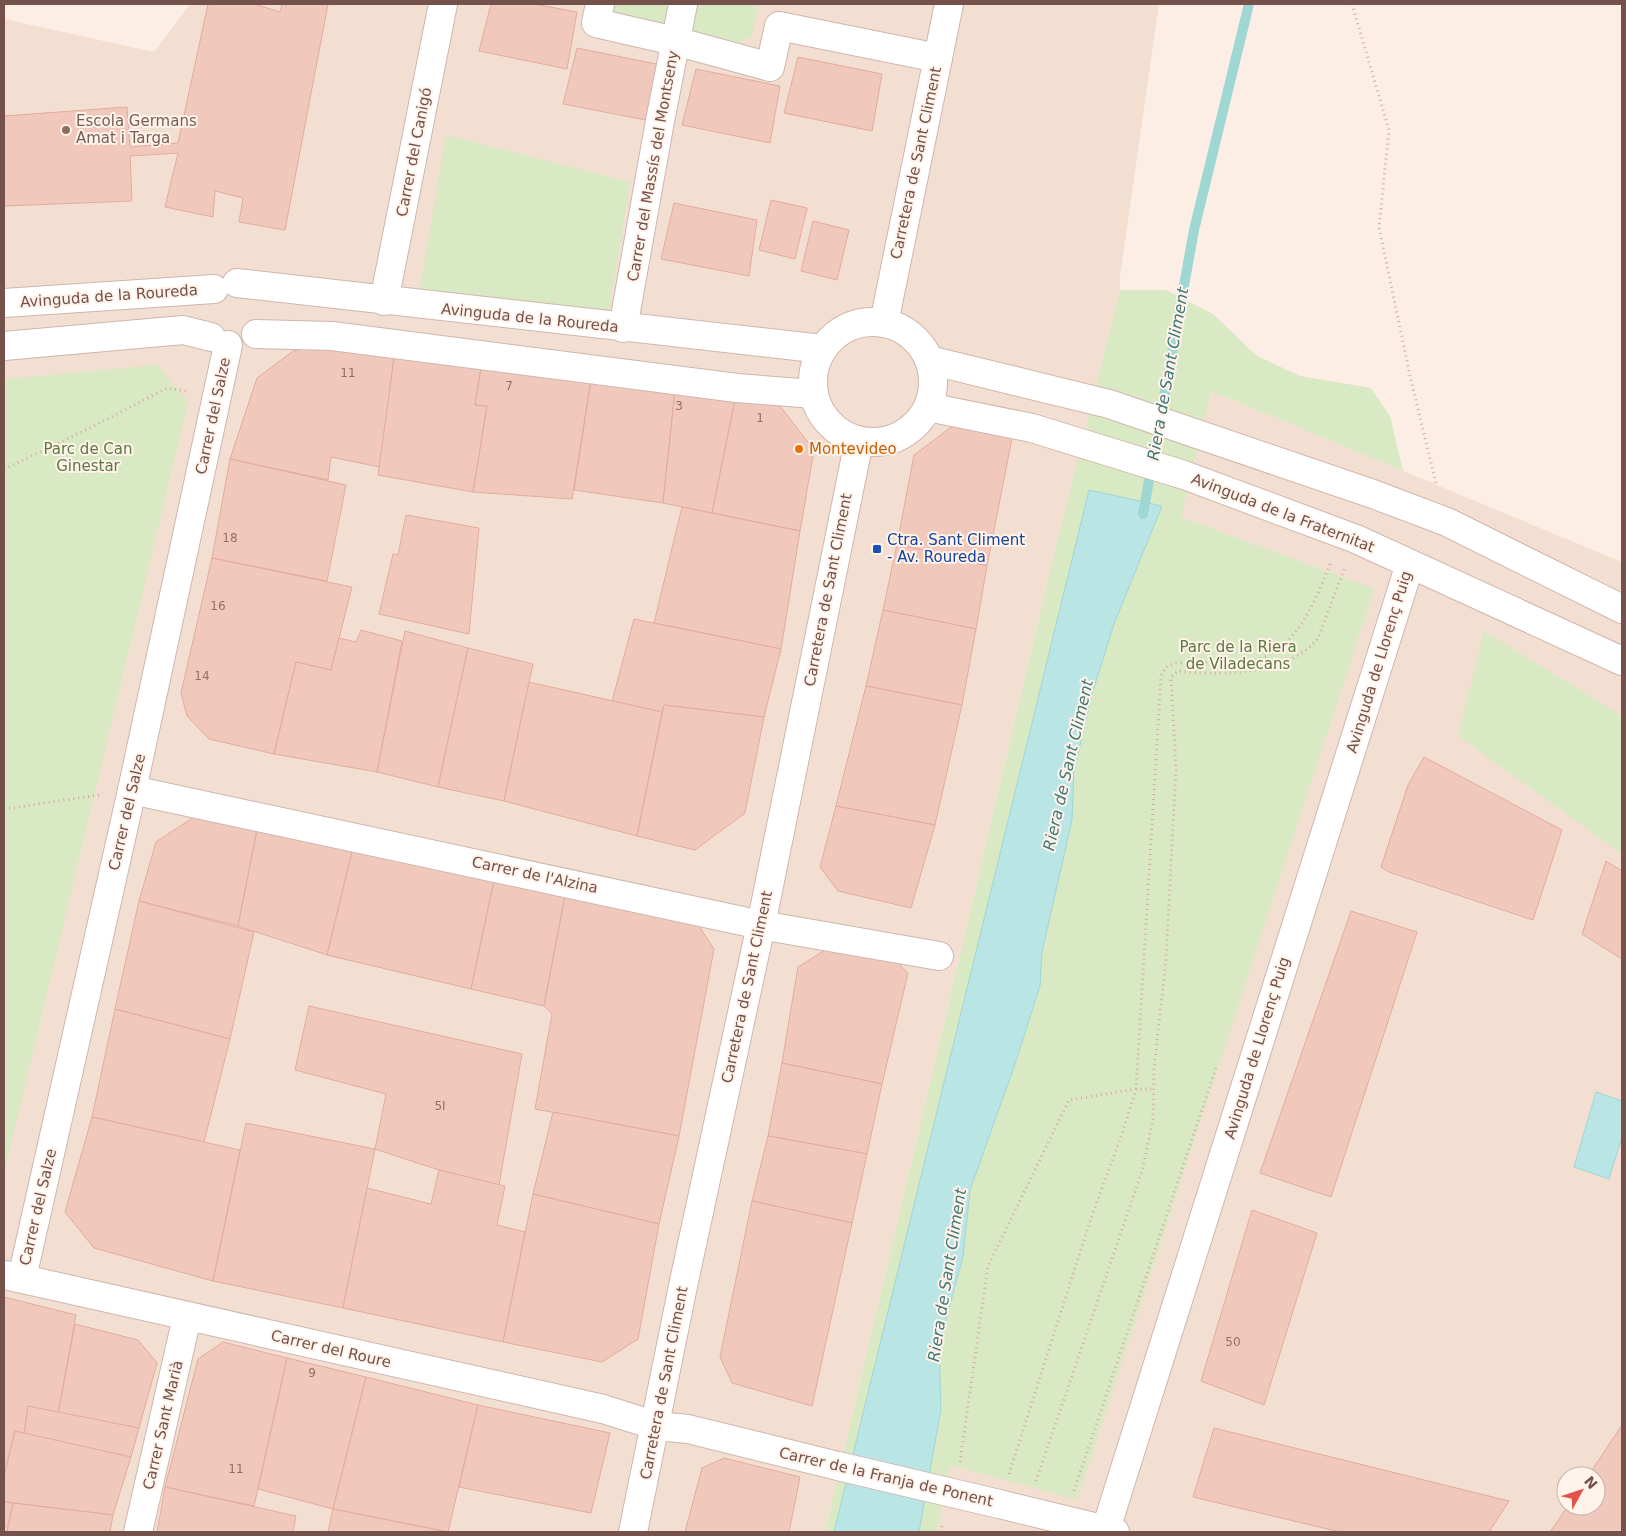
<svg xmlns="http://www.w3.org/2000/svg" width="1626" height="1536" viewBox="0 0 1626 1536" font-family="'DejaVu Sans',sans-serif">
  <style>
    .residential { fill: #f3dfd2; fill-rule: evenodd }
    .green { fill: #d9e9c3 }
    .water { fill: #b9e5e4; stroke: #9fd7d5 }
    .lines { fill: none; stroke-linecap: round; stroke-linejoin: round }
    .stream { stroke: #9fd7d5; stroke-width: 10 }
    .building { fill: #f1c8bc; stroke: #e3ab9d }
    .street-casing { stroke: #cfb6ae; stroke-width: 30 }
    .secondary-casing { stroke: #d2b5ab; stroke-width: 30 }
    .path { stroke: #d6ab9f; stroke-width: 3; stroke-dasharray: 1 4; stroke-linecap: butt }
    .street { stroke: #fff; stroke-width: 28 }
    .secondary { stroke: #fff; stroke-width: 28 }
    .street-bridge-casing { stroke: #cfb6ae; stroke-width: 30; stroke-linecap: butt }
    .street-bridge { stroke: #fff; stroke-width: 28 }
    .education-dot { fill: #8d6e63; stroke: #fff3ea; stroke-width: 2 }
    .food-dot { fill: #e8710a; stroke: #fff3ea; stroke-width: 2 }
    .transit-dot { fill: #1a4fb4; stroke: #fff3ea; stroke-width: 2 }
    .labels { text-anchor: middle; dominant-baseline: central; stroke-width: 4; stroke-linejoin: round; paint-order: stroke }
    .number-label { font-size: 12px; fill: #936f66 }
    .education-label { font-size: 15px; fill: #785e54; stroke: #fff3ea; text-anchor: start }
    .street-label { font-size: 15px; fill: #74514a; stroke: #fff3ea }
    .park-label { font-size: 15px; fill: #5d7942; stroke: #fff3ea }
    .food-label { font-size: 15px; fill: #c56008; stroke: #fff3ea; text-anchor: start }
    .transit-label { font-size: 15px; fill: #164399; stroke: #fff3ea; text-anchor: start }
    .water-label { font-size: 16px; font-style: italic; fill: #3e7978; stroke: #fff3ea }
  </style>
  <rect width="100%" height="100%" fill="#fceee4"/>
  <!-- residential -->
  <g class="residential">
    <path d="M190,4H1159L1120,277V290L1051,567L825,1532H4V19L154,52Z"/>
    <path d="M1211,391L1622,562V1532H937L949,1465ZM1566,1476H1596V1506H1566Z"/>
  </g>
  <!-- green -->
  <g class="green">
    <path d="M613,4H671L668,20L656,27L621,20L612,8Z"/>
    <path d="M693,4H756L758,6L752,36L736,44L691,34Z"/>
    <path d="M446,135L630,182L609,312L419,295Z"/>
    <path d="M1120,290H1166L1213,314L1257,356L1300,376L1371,388L1390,416L1403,471L1211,391L1181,517L1374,589L1077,1500L950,1465L937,1531L940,1532H825L1051,567Z"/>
    <path d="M157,365L188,402L4,1173V379Z"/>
    <path d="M1484,631L1622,716V854L1458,736Z"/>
  </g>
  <!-- water -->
  <g class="water">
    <path d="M1089,490L1162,506L1114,624L1092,694L1074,771L1072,820L1042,952L1040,986L1014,1067L970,1190L963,1257L939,1345L941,1409L919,1532H834Z"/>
    <path d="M1596,1092L1622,1101V1137L1609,1179L1574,1167Z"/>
  </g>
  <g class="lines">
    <!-- stream -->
    <path class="stream" d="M1143,514L1194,230L1249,4"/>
  </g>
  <!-- building -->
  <g class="building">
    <path d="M208,4H254L280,12L282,4H328L285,230L239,222L243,198L215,191L213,217L165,207L178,153L130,156L132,201L4,206V116L127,107L130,147L178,143Z"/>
    <path d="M491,4H534L577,12L567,69L479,51Z"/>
    <path d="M577,48L661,65L651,121L563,104Z"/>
    <path d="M798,57L882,74L872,131L784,113Z"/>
    <path d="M696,69L780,86L770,143L682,125Z"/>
    <path d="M771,200L807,208L795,259L759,250Z"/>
    <path d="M674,203L757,220L749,276L661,259Z"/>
    <path d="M813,221L849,230L837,280L801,271Z"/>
    <path d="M320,346L394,358L380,467L331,457L328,480L230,459L257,378L293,351Z"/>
    <path d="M394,358L481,368L475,405L487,406L473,492L378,475Z"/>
    <path d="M481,368L591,380L572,499L473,492L487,406L475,405Z"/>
    <path d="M591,380L675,391L663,503L574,490Z"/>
    <path d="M675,391L735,400L712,513L663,503Z"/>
    <path d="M735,400L780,406L814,450L800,531L712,513Z"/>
    <path d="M954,425L1012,438L987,566L897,544L914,455Z"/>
    <path d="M230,459L346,485L327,581L212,558Z"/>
    <path d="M682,507L800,531L781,649L654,623Z"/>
    <path d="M406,515L479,528L469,634L379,614L393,554L398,555Z"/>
    <path d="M897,544L987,566L976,629L883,610Z"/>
    <path d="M212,558L352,587L331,670L296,662L274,754L209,739L187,716L181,693Z"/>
    <path d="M883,610L976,629L962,705L866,686Z"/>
    <path d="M634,619L781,649L764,717L664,705L662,712L612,701Z"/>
    <path d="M361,630L402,641L377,772L274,754L296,662L331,670L339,638L356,642Z"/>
    <path d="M405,631L468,648L438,787L377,772Z"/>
    <path d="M468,648L533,664L504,801L438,787Z"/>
    <path d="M529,682L662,712L637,836L504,801Z"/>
    <path d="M866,686L962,705L935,825L836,806Z"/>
    <path d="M664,705L764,717L745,813L695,850L637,836Z"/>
    <path d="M1424,757L1562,830L1533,920L1389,872L1381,867L1408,785Z"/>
    <path d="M836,806L935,825L911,908L838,891L820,867Z"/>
    <path d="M203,811L258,825L238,926L139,901L156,842Z"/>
    <path d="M258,825L353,848L327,955L238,926Z"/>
    <path d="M353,848L495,876L471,989L327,955Z"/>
    <path d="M1606,861L1622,871V959L1582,934Z"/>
    <path d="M495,876L566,891L544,1006L471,989Z"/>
    <path d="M566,891L693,917L714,949L679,1136L535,1109L552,1014L544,1006Z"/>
    <path d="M139,901L254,932L230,1039L115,1009Z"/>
    <path d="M1351,911L1417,932L1331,1197L1260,1173Z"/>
    <path d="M830,947L897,962L908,973L882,1084L782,1063L798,967Z"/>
    <path d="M309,1006L522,1054L499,1185L439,1170L375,1149L386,1094L295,1070Z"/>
    <path d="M115,1009L230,1039L204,1142L92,1117Z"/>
    <path d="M782,1063L882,1084L867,1154L768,1136Z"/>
    <path d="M553,1112L679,1136L659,1224L533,1194Z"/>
    <path d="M92,1117L240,1150L213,1281L94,1248L65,1212Z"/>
    <path d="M246,1123L375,1149L343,1308L213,1281Z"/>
    <path d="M768,1136L867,1154L852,1223L752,1201Z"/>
    <path d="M439,1170L505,1186L497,1225L525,1232L503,1342L343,1308L367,1188L431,1204Z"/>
    <path d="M533,1194L659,1224L638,1339L602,1362L503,1342Z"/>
    <path d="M752,1201L852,1223L812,1406L732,1383L720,1357Z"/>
    <path d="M1252,1210L1317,1233L1264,1405L1201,1381Z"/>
    <path d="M4,1297L76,1315L58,1414L28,1406L24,1434L15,1431L4,1476Z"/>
    <path d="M75,1324L138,1340L157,1363L139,1428L58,1414Z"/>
    <path d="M223,1342L287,1358L254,1506L165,1487L198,1359Z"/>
    <path d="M287,1358L366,1377L333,1509L258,1489Z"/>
    <path d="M366,1377L478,1405L448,1532L333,1509Z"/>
    <path d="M478,1405L610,1433L591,1513L459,1487Z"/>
    <path d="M28,1406L139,1428L131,1457L24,1434Z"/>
    <path d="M1622,1425V1532H1550L1568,1506H1596V1476H1588Z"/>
    <path d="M1214,1428L1509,1501L1489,1532H1340L1193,1497Z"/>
    <path d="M15,1431L131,1457L113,1515L4,1502V1476Z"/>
    <path d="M724,1458L800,1477L789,1532H685L702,1468Z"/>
    <path d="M165,1487L296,1516L293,1532H157Z"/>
    <path d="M4,1502L13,1503L7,1532H4Z"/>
    <path d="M13,1503L113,1515L110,1532H7Z"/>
    <path d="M333,1509L448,1532H328Z"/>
  </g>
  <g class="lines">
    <defs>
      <g id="street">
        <path d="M600,4L596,23L675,41L770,67L779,26L938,58"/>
        <path d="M237,283L823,349"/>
        <path d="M384,301L443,4"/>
        <path d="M4,303L214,289"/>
        <path d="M623,328L660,121L683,4"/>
        <path d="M256,334L332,336L737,388L814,394"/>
        <path d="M4,346L183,330L211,337"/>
        <path d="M132,790L761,925L939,956"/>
        <path d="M5,1275L603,1409L657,1426L688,1429L838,1466"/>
        <path d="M22,1278L132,790L228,345"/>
        <path d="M999,1504L1115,1532"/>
        <path d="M138,1532L187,1317"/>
        <path d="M1105,1532L1410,564"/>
      </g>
      <g id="secondary">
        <circle cx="873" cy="382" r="60"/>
        <path d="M884,323L949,4"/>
        <path d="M929,360L1109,404L1373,494L1447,522L1622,609"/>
        <path d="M928,407L1032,428L1184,475L1356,539L1622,661"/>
        <path d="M633,1532L683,1286L761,925L859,441"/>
      </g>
    </defs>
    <!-- street casing -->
    <use href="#street" class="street-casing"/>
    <!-- secondary casing -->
    <use href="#secondary" class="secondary-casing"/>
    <!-- path -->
    <g class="path">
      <path d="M1352,4L1389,130L1379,227L1410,376L1436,483"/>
      <path d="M4,469L88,429L167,388L186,391"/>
      <path d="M4,809L100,795"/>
      <path d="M960,1462L988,1266L1069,1100L1136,1089H1153"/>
      <path d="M1009,1474L1091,1218L1122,1134L1136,1089L1161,676L1166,667L1175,663C1191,662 1248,664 1260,659C1300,643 1316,599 1331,562"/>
      <path d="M1036,1481L1142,1171L1153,1120L1154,1068L1166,960L1176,769L1171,677L1178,671C1221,676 1289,675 1318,638L1345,567"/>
      <path d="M1074,1491L1216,1068"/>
      <path d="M940,1532L943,1523"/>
    </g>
    <!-- street -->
    <use href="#street" class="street"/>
    <!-- secondary -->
    <use href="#secondary" class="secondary"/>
    <defs>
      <path id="street-bridge" d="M838,1466L999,1504"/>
    </defs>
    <!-- street-bridge casing -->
    <use href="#street-bridge" class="street-bridge-casing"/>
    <!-- street-bridge -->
    <use href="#street-bridge" class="street-bridge"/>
  </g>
  <!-- markers -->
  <circle class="education-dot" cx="66" cy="130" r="5"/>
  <circle class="food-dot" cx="799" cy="449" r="5"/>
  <rect class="transit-dot" x="872" y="544" width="10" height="10" rx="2.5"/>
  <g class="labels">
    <!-- number labels -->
    <g class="number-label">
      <text x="348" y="373">11</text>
      <text x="509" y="386">7</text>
      <text x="679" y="406">3</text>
      <text x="760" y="418">1</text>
      <text x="230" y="538">18</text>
      <text x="218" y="606">16</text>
      <text x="202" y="676">14</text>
      <text x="440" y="1106">5I</text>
      <text x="1233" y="1342">50</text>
      <text x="312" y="1373">9</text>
      <text x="236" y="1469">11</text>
    </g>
    <!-- education labels -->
    <g class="education-label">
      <text x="76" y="121">Escola Germans<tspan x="76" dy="17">Amat i Targa</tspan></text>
    </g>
    <!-- street labels -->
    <g class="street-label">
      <text transform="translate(414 152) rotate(-79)">Carrer del Canigó</text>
      <text transform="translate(916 163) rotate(-78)">Carretera de Sant Climent</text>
      <text transform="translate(653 166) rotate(-80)">Carrer del Massís del Montseny</text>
      <text transform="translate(109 296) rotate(-4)">Avinguda de la Roureda</text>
      <text transform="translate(530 318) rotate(6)">Avinguda de la Roureda</text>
      <text transform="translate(213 416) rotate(-78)">Carrer del Salze</text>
      <text transform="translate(1283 513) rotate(21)">Avinguda de la Fraternitat</text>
      <text transform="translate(828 590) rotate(-79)">Carretera de Sant Climent</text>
      <text transform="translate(1379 662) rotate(-73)">Avinguda de Llorenç Puig</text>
      <text transform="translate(127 812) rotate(-77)">Carrer del Salze</text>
      <text transform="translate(535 875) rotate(12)">Carrer de l'Alzina</text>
      <text transform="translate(747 987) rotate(-78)">Carretera de Sant Climent</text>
      <text transform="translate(1257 1048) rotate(-73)">Avinguda de Llorenç Puig</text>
      <text transform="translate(38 1207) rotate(-77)">Carrer del Salze</text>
      <text transform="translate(331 1349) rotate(13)">Carrer del Roure</text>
      <text transform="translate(664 1383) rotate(-79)">Carretera de Sant Climent</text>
      <text transform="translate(163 1425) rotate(-77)">Carrer Sant Marià</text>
      <text transform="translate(886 1477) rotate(13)">Carrer de la Franja de Ponent</text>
    </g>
    <!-- park labels -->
    <g class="park-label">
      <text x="88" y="449">Parc de Can<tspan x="88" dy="17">Ginestar</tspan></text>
      <text x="1238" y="647">Parc de la Riera<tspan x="1238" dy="17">de Viladecans</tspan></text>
    </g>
    <!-- food labels -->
    <g class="food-label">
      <text x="809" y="449">Montevideo</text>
    </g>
    <!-- transit labels -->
    <g class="transit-label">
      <text x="887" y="540">Ctra. Sant Climent<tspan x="887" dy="17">- Av. Roureda</tspan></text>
    </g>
    <!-- water labels -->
    <g class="water-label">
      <text transform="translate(1168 374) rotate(-80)">Riera de Sant Climent</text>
      <text transform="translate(1068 765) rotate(-77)">Riera de Sant Climent</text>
      <text transform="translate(947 1275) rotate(-81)">Riera de Sant Climent</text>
    </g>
  </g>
  <!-- border -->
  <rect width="1626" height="1536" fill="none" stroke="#74514a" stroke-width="10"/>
  <!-- north arrow -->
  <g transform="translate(1581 1491) rotate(50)"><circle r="24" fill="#fff3ea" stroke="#c7b2aa"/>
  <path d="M0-4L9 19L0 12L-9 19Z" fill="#e4524b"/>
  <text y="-8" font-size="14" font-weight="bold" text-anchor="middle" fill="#74514a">N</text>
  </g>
</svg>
